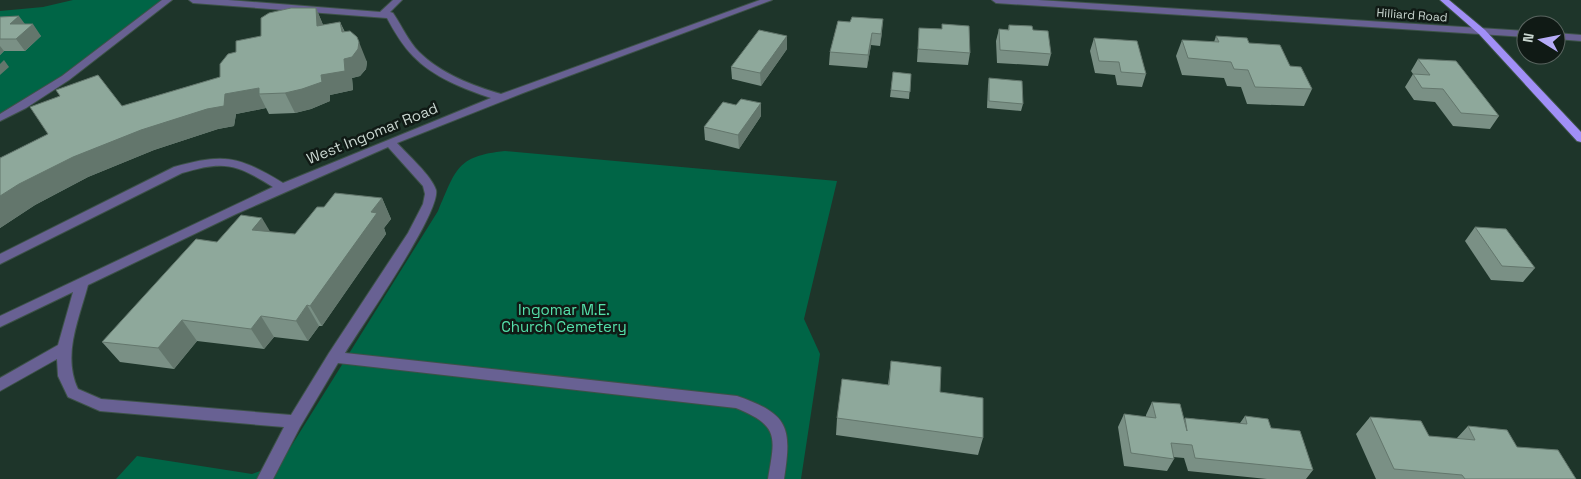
<svg xmlns="http://www.w3.org/2000/svg" width="1581" height="479" viewBox="0 0 1581 479" font-family="'Space Grotesk',sans-serif">
  <style>
    .green { fill: #006546 }
    .lines { fill: none; stroke-linecap: round; stroke-linejoin: round }
    .minor-casing { stroke: #3d5248; stroke-width: 2 }
    .major-casing { stroke: #3d5248; stroke-width: 2 }
    .minor { fill: #686193; fill-rule: evenodd }
    .major { fill: #a18ff6; fill-rule: evenodd }
    .wall { fill: #7a9085 }
    .shaded-wall { fill: #63766c }
    .building { fill: #8ea89b; stroke: #63766c }
    .labels { text-anchor: middle; dominant-baseline: central; stroke-width: 5; stroke-linejoin: round; paint-order: stroke }
    .far-street-label { font-size: 12px; fill: #c9d6d0; stroke: #101a15 }
    .street-label { font-size: 15px; fill: #c9d6d0; stroke: #101a15 }
    .park-label { font-size: 15px; fill: #55e0aa; stroke: #101a15 }
  </style>
  <rect width="100%" height="100%" fill="#1e352a"/>
  <!-- green -->
  <g class="green">
    <path d="M73,0H168L73,73L0,118V11L43,7Z"/>
    <path d="M505,151L837,181L804,319L820,354L801,479H116L137,456L252,474L280,464L438,211C456,170 456,156 505,151Z"/>
  </g>
  <g class="lines">
    <defs>
      <g id="minor">
        <path d="M162,0H172L69,80L26,108L0,121V114L62,76Z"/>
        <path d="M189,0H228L380,12L393,0H402L390,12L393,13C402,26 408,41 419,52C440,73 473,86 501,94L760,0H772L523,93L397,143C407,154 432,176 436,190C441,212 361,327 345,353L737,396C789,414 792,427 784,479H768C775,437 780,426 736,408L338,363L300,427L273,479H257L284,427L100,411L68,397L58,376L57,359L0,391V378L58,345L73,292L0,327V316L273,187C236,164 225,160 182,173L0,264V254L174,167C225,153 238,156 283,183L491,98C464,89 433,77 413,56C402,45 394,31 387,18L193,3ZM388,147L423,186L425,194L423,204L408,233L329,353L291,415L101,399L78,389C62,355 79,319 88,285L236,214Z"/>
        <path d="M992,0H1038L1526,31V37L996,3Z"/>
        <path d="M1556,33L1581,35V41L1556,39Z"/>
      </g>
      <path id="major" d="M1440,0H1449L1485,30L1581,132V142L1577,141L1479,34Z"/>
    </defs>
    <!-- minor casing -->
    <use href="#minor" class="minor-casing"/>
    <!-- major casing -->
    <use href="#major" class="major-casing"/>
    <!-- minor -->
    <use href="#minor" class="minor"/>
    <!-- major -->
    <use href="#major" class="major"/>
  </g>
  <!-- wall -->
  <g class="wall">
    <path d="M316,8L323,25L340,22L345,32L367,62L366,69L360,76L352,78L353,90L330,95V101L311,109L295,113L269,114L266,108L236,114L234,126L218,129L154,150L88,177L35,205L0,228V158L122,106L220,77L236,52L261,36Z"/>
    <path d="M0,17L25,24L41,36L25,51H4L0,55Z"/>
    <path d="M838,21L882,32L880,46L871,45L867,68L829,65L830,52Z"/>
    <path d="M942,24L970,53L968,65L917,62L919,28L942,29Z"/>
    <path d="M1009,25L1033,30L1051,54L1048,66L997,63L996,41L999,29L1008,30Z"/>
    <path d="M1216,36L1249,43L1290,66L1312,89L1304,106L1247,104L1241,87L1227,86L1224,78L1182,75L1176,56L1182,40L1214,42Z"/>
    <path d="M1094,38L1146,74L1142,87L1117,85L1115,75L1095,73L1090,51Z"/>
    <path d="M787,49L761,86L732,79L731,67Z"/>
    <path d="M1418,59L1499,116L1490,129L1453,126L1435,102L1414,100L1405,87L1413,74L1411,71Z"/>
    <path d="M893,72L911,74L909,99L890,97Z"/>
    <path d="M989,78L1023,104L1021,111L987,108L988,85Z"/>
    <path d="M761,116L739,149L705,140L704,127Z"/>
    <path d="M382,198L391,219L384,228L386,234L322,326H319L308,341L274,337L264,349L197,341L174,369L120,362L102,342L217,242L270,232L295,234L324,207Z"/>
    <path d="M1475,227L1535,268L1523,282L1491,280L1465,241Z"/>
    <path d="M891,361L940,392L983,438L978,455L836,435L837,418L888,385Z"/>
    <path d="M1152,402L1184,420L1185,418L1240,423L1245,416L1271,428L1313,470L1306,479H1267L1188,471L1184,458L1173,457L1174,459L1167,471L1124,466L1118,427L1124,414L1146,417V415Z"/>
    <path d="M1370,417L1429,436L1456,439L1468,426L1517,447L1576,479H1376L1356,434Z"/>
  </g>
  <!-- shaded-wall -->
  <g class="shaded-wall">
    <path d="M316,8L324,27L317,26Z"/>
    <path d="M19,16L28,28L33,24L41,36L25,51L16,39L10,24Z"/>
    <path d="M883,19L882,32L880,46L881,34Z"/>
    <path d="M340,22L348,41L342,32Z"/>
    <path d="M872,33L871,45L867,68L868,55Z"/>
    <path d="M787,36V49L761,86L760,73Z"/>
    <path d="M359,42L367,62L366,69L360,76L352,78L353,90L330,95V101L311,109L295,113L285,93L321,75L344,59Z"/>
    <path d="M0,46L4,51L0,55Z"/>
    <path d="M4,60L9,67L0,75V64Z"/>
    <path d="M259,88V94L266,108L236,114L234,126L218,129L154,150L88,177L35,205L0,228V196L19,184L73,157L225,94Z"/>
    <path d="M761,103V116L739,149L738,135Z"/>
    <path d="M382,198L391,219L384,228L386,234L322,326L310,306L371,212Z"/>
    <path d="M262,218L274,238L252,230Z"/>
    <path d="M307,305L319,326L308,341L296,321Z"/>
    <path d="M261,316L274,337L264,349L251,329Z"/>
    <path d="M182,320L197,341L174,369L158,348Z"/>
  </g>
  <!-- building -->
  <g class="building">
    <path d="M291,8H316L317,26L340,22L342,32L350,31L357,37L359,42L358,49L352,57L344,59L345,71L321,75L322,82L302,89L285,93L259,94V88L225,94L224,106L207,109L141,130L73,157L19,184L0,196V158L48,134L30,107L60,96L56,90L98,75L122,106L220,77V64L228,54L236,52V41L261,36V18L269,13Z"/>
    <path d="M19,16L10,24H33L16,39H0V17Z"/>
    <path d="M852,17L883,19L881,34L872,33L868,55L830,52L838,21L850,22Z"/>
    <path d="M942,24L969,26L970,53L918,49L919,28L942,29Z"/>
    <path d="M1009,25L1032,26L1033,30L1048,31L1051,54L1000,50L999,29L1009,30Z"/>
    <path d="M759,30L787,36L760,73L731,67Z"/>
    <path d="M1216,36L1247,38L1249,43L1280,45L1290,66L1301,67L1312,89L1255,87L1248,70L1234,69L1231,62L1188,58L1182,40L1219,42Z"/>
    <path d="M1094,38L1137,41L1146,74L1121,72L1119,62L1099,61Z"/>
    <path d="M1418,59L1456,61L1499,116L1461,113L1443,89L1422,88L1413,74L1430,75Z"/>
    <path d="M893,72L911,74L910,92L891,90Z"/>
    <path d="M989,78L1022,81L1023,104L989,101Z"/>
    <path d="M741,99L761,103L738,135L704,127L723,102L736,105Z"/>
    <path d="M335,193L382,198L371,212L377,213L310,306L307,305L296,321L261,316L251,329L182,320L158,348L102,342L196,239L217,242L241,215L262,218L252,230L295,234L317,207H324Z"/>
    <path d="M1475,227L1506,229L1535,268L1502,266Z"/>
    <path d="M891,361L941,367L940,392L983,398V438L837,418L842,379L889,385Z"/>
    <path d="M1152,402L1180,404L1187,431L1185,418L1247,424L1245,416L1268,419L1271,428L1300,431L1313,470L1195,458L1192,445L1171,443L1174,459L1131,453L1124,414L1156,418Z"/>
    <path d="M1370,417L1421,421L1429,436L1475,440L1468,426L1507,430L1517,447L1558,450L1576,479H1465L1462,475L1394,469Z"/>
  </g>
  <g class="labels">
    <!-- far-street labels -->
    <g class="far-street-label">
      <text transform="translate(1412 15) rotate(4)">Hilliard Road</text>
    </g>
    <!-- street labels -->
    <g class="street-label">
      <text transform="translate(372 133) rotate(-22)">West Ingomar Road</text>
    </g>
    <!-- park labels -->
    <g class="park-label">
      <text x="564" y="309">Ingomar M.E.<tspan x="564" dy="17">Church Cemetery</tspan></text>
    </g>
  </g>
  <!-- north arrow -->
  <g transform="translate(1541 40) rotate(280)"><circle r="24" fill="#101a15" stroke="#5a6560"/>
  <path d="M0-4L9 19L0 12L-9 19Z" fill="#b6acf8"/>
  <text y="-8" font-size="14" font-weight="bold" text-anchor="middle" fill="#c9d6d0">N</text>
  </g>
</svg>
